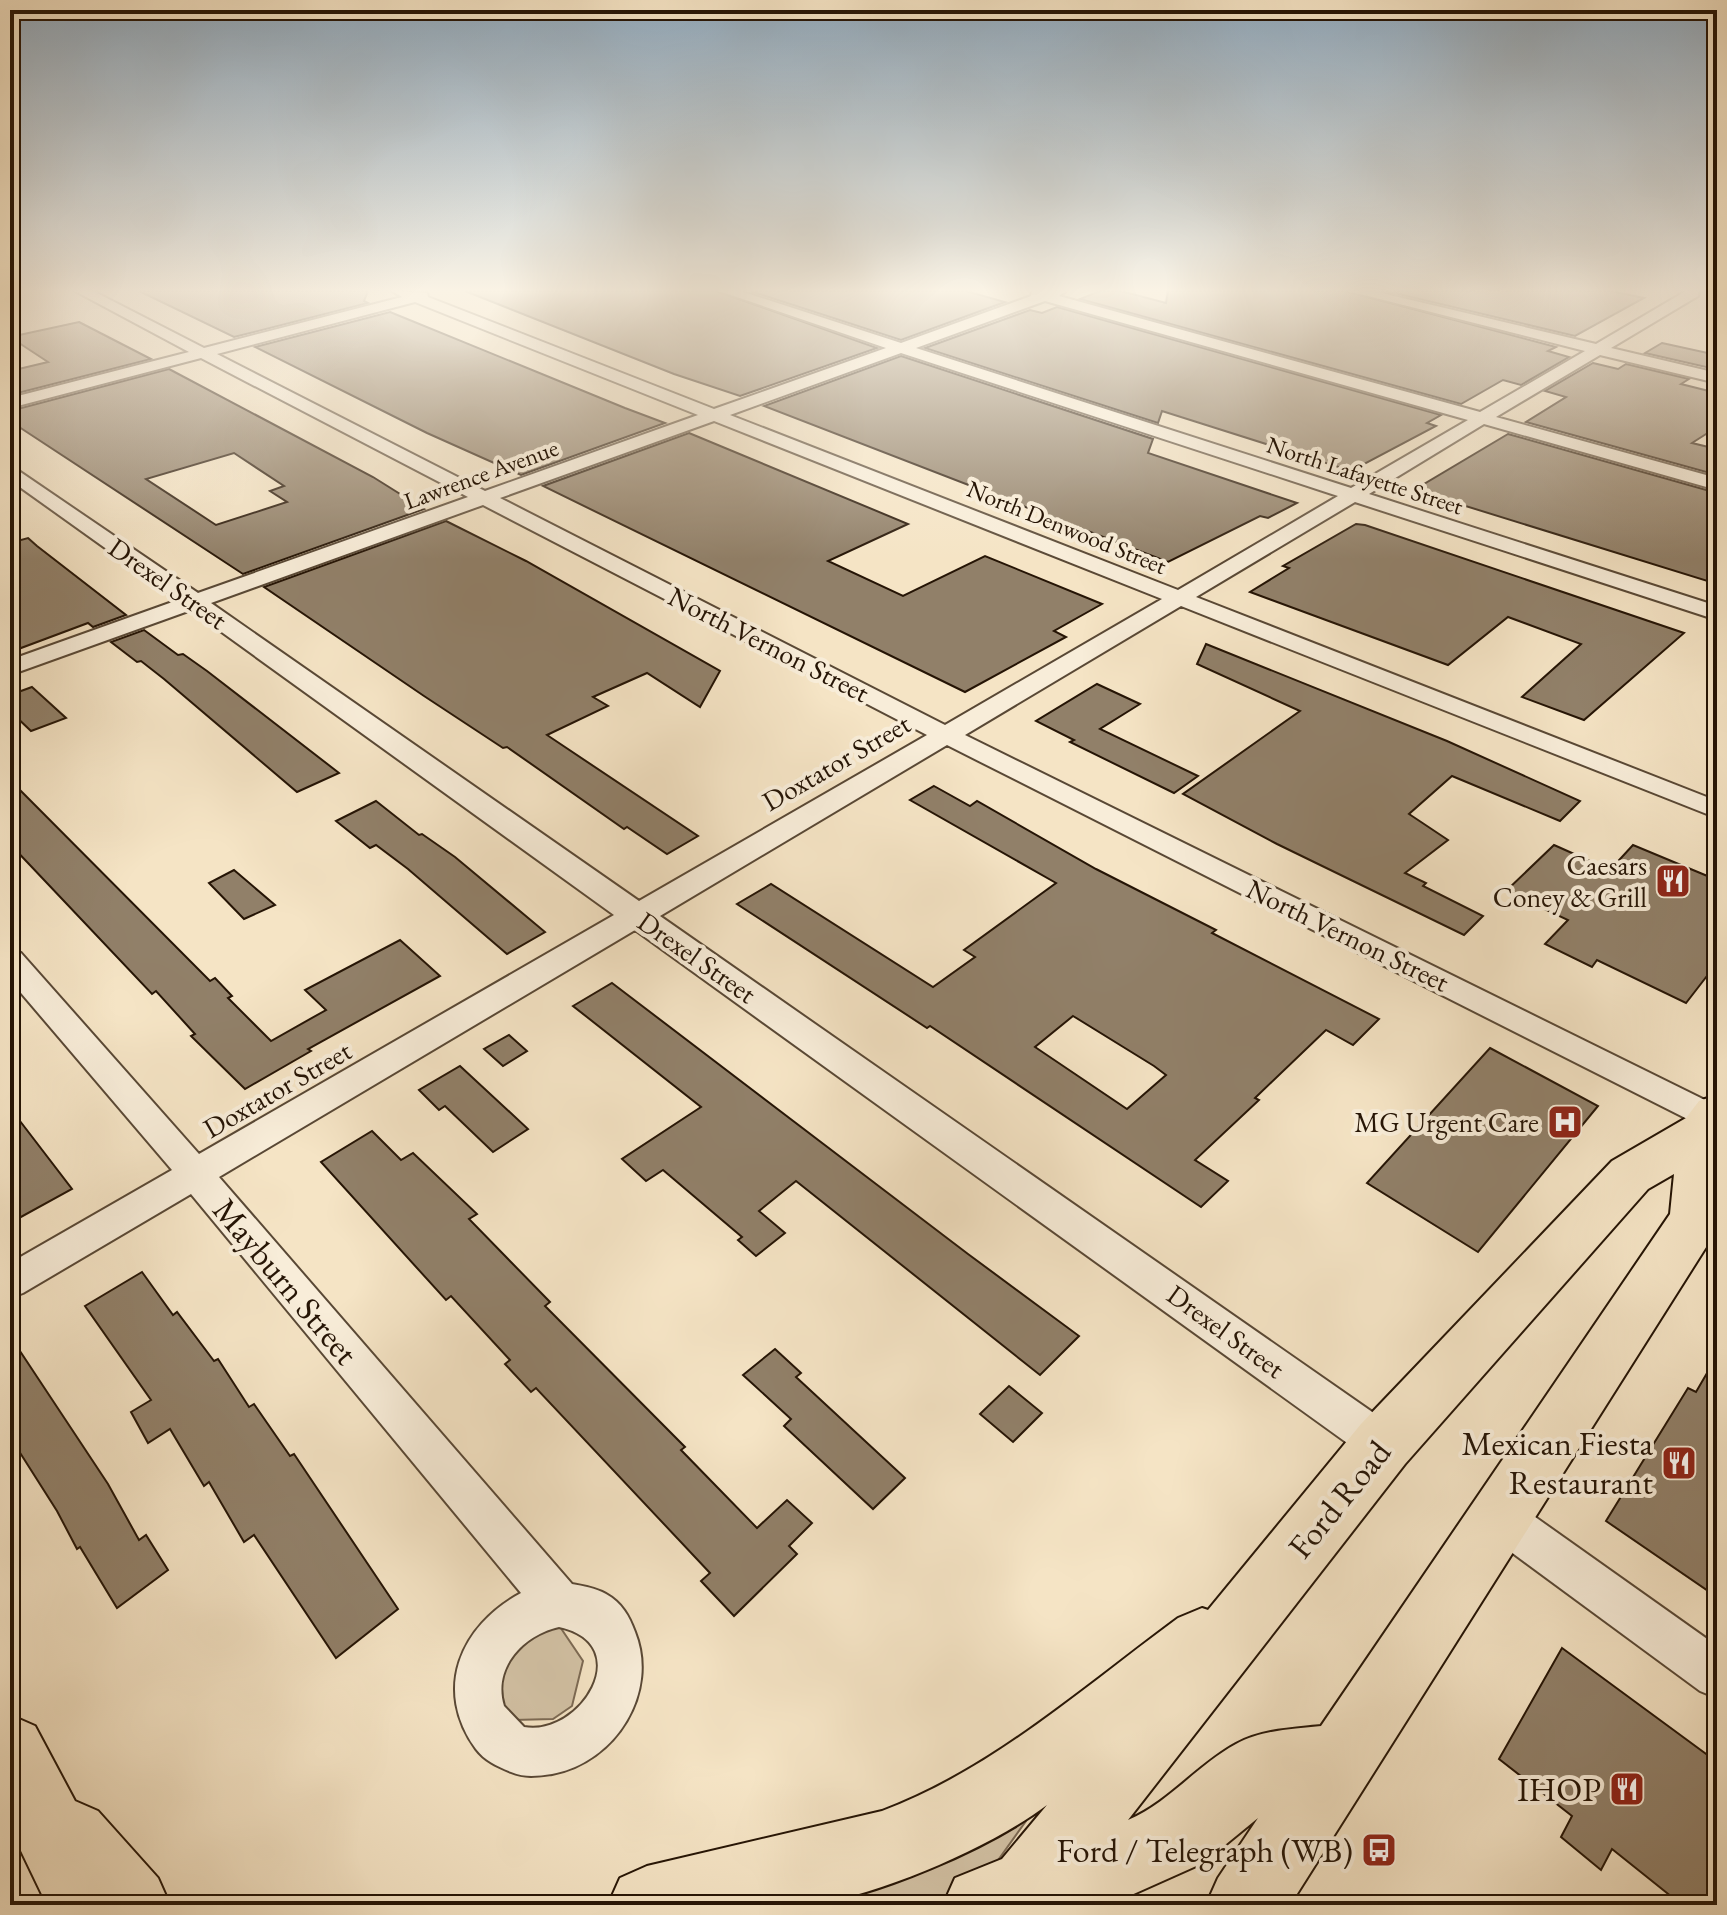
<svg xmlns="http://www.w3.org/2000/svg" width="1727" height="1915" viewBox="0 0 1727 1915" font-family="'EB Garamond',serif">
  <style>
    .green { fill: #d2c1a4; stroke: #7c6a54; stroke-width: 2 }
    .building { fill: #918069; stroke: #251405; stroke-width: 2; fill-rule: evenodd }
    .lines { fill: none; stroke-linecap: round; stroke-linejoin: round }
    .minor-casing { stroke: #594835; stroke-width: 4 }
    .primary-casing { stroke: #251405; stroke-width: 4 }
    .minor { fill: #f8edd9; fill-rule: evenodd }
    .primary { fill: #f5e4c5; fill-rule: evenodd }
    .labels { text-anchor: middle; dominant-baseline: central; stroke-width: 8; stroke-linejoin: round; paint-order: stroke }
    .far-street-label { font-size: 24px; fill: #251405; stroke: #f8edd9 }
    .street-label { font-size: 28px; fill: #251405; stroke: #f8edd9 }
    .poi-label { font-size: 28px; fill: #251405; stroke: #f8edd9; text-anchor: end }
    .near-street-label { font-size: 34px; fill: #251405; stroke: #f8edd9 }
    .near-poi-label { font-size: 34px; fill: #251405; stroke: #f8edd9; text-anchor: end }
  </style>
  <rect width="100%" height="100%" fill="#f5e4c5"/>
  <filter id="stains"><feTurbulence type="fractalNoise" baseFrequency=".0025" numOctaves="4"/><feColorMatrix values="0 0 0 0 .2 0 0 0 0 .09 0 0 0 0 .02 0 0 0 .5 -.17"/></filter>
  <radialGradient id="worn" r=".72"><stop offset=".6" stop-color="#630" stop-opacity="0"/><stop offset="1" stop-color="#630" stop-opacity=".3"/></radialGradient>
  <!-- green -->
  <g class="green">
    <path d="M554,1618L583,1661L572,1706L553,1719L513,1720L500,1701L498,1667Z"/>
    <path d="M1021,1815L1026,1821L981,1884L922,1905H767Z"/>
  </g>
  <!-- building -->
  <g class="building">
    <path d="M139,291H368L364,301L368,303L234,337Z"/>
    <path d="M465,291H716L877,348L740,396L674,374Z"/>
    <path d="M750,291H966L1005,302L901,340Z"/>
    <path d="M1100,291H1121L1166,303L1168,291H1345L1556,347L1548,351L1569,357L1521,385L1503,380L1461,404L1080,299Z"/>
    <path d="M1386,291H1611L1644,298L1575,336Z"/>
    <path d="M1057,307L1441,415L1427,423L1436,426L1351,471L1162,411L1158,423L925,348L1030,310L1042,313Z"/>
    <path d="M390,312L625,408L665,423L521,475L427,433L255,347Z"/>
    <path d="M79,322L151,359L10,395V371L48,362L10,337Z"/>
    <path d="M1662,343L1717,355V360L1706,367L1645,353Z"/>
    <path d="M901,356L1153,439L1148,453L1297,503L1268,518L1260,516L1168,562L764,406Z"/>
    <path d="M1593,363L1618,369L1626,364L1689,379L1681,384L1717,393V427L1692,443L1717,449V475L1526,422L1566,397L1545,391Z"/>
    <path d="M169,369L373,477L424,509L243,574L10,421V411ZM234,453L284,486L270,491L287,502L216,525L146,479Z"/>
    <path d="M689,433L908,524L828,561L903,596L985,556L1102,604L1054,631L1066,637L965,692L543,486Z"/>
    <path d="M1508,434L1717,493V584L1414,490Z"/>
    <path d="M446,521L526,561L720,671L700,707L647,673L593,697L608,706L547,735L698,836L667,854L627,827L624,829L507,747L503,748L424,696L264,587Z"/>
    <path d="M1356,524L1365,525L1684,633L1584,720L1522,697L1581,644L1508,617L1448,665L1250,592L1289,568L1283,566Z"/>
    <path d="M28,538L37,546L126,615L93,627L88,623L21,648L10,639V543Z"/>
    <path d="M144,630L178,655L183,654L207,671L339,773L297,792L164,679L141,661L137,662L111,642Z"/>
    <path d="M1206,644L1447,741L1580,801L1560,821L1452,776L1409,814L1448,840L1405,873L1426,883L1423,886L1483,916L1464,935L1277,844L1183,794L1300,711L1197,664Z"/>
    <path d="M1097,684L1140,704L1100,729L1198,776L1174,793L1070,742L1074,740L1036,721Z"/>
    <path d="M32,687L66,718L31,731L10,711V695Z"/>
    <path d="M10,780L210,981L215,978L232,996L228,998L271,1041L326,1010L305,990L400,940L440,976L308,1049L311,1051L245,1089L191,1036L195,1034L156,991L152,994L10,844Z"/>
    <path d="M934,786L970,806L977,801L1096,869L1216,930L1212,933L1379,1019L1353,1045L1326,1030L1255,1098L1259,1100L1195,1160L1228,1181L1201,1207L930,1026L927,1028L737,904L771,884L933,987L975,957L964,950L1056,883L910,800ZM1073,1016L1154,1066L1166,1075L1127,1109L1035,1047Z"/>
    <path d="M376,801L419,835L422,834L455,857L545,932L507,954L408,869L376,845L370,848L336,821Z"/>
    <path d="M1554,845L1610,870L1633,845L1717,880V963L1686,1003L1597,960L1592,967L1545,944L1568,920L1506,891Z"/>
    <path d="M234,870L275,905L244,919L209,883Z"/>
    <path d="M612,983L968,1254L1079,1336L1040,1375L796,1181L759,1211L785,1233L756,1256L738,1240L742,1237L663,1170L646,1181L622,1159L701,1107L573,1006Z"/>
    <path d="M509,1035L527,1051L503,1066L484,1049Z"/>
    <path d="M1490,1048L1598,1106L1478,1252L1367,1183Z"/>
    <path d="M460,1066L528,1129L493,1152L445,1106L439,1110L419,1090Z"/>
    <path d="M10,1108L72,1189L10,1223Z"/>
    <path d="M372,1131L401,1160L413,1153L477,1214L469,1219L550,1302L545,1306L685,1447L681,1450L757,1528L787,1500L812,1523L789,1546L797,1554L734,1616L701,1581L710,1573L536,1388L531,1392L505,1364L510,1360L451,1296L446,1300L321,1162Z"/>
    <path d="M142,1272L173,1315L177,1312L214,1361L218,1359L249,1407L254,1404L290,1456L294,1454L398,1609L336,1658L254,1535L244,1542L209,1482L204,1486L170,1429L148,1443L131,1412L151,1400L85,1306Z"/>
    <path d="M10,1336L108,1484L139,1540L146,1535L168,1570L117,1608L80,1547L77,1549L57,1511L10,1437Z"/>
    <path d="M775,1349L801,1373L796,1377L905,1478L873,1509L784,1426L791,1419L743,1375Z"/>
    <path d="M1717,1356V1597L1606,1521L1688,1388L1696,1392Z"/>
    <path d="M1009,1386L1042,1413L1013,1442L980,1414Z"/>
    <path d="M1562,1648L1717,1762V1905H1682L1612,1849L1601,1870L1561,1837L1572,1816L1499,1759Z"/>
  </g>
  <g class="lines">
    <defs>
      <g id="minor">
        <path d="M75,291H93L204,348L402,297L392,291L427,293L428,297L714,409L886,348L719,291H740L901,343L1031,296L1032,291H1066L1059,296L1480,412L1585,351L1348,291H1373L1596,344L1686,291H1699L1698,296L1611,348L1717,373V383L1600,355L1496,417L1717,478V490L1484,424L1369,494L1717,606V620L1355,502L1196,597L1717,801V818L1181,606L965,735L1717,1106V1134L947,745L660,916L1398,1430L1404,1444L1398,1458L1383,1463L1368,1458L635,930L219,1177L572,1584C583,1586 596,1588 606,1594C622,1603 629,1616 635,1632C659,1692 616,1762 552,1774C537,1776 526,1778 511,1772C497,1766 485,1761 476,1749C433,1690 460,1626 521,1593L191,1194L23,1293L10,1298V1263L172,1170L10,980V950L21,953L199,1154L614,915L191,610L10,675V660L178,600L10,480V465L198,593L468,497L201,358L10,408V398L189,352ZM1045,301L1468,420L1351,488L916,348ZM415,302L698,415L485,491L217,354ZM901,353L1338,496L1178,590L730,415ZM714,421L1162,599L945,725L500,498ZM483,505L927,735L639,901L211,603ZM559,1627C638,1644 581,1737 524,1727L504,1706C492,1667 524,1635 559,1627Z"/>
        <path d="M1499,1496L1514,1502L1717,1646V1698L1700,1691L1484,1532L1477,1517L1484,1502Z"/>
      </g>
      <g id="primary">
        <path d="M1717,1095L1715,1233L1290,1905H1206L1218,1878L1258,1818L1203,1863L1109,1905H943L955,1878L1002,1859L1047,1805C992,1847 873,1899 805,1905C743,1910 671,1905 608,1905L620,1878L647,1866L882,1811C992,1770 1084,1687 1178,1618L1202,1608L1208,1610L1361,1424L1612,1161L1686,1118L1699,1101ZM1674,1174L1670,1214L1321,1726C1293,1729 1261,1730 1236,1744C1197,1765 1170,1802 1128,1820L1405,1464L1648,1189Z"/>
        <path d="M10,1715L35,1726L75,1801L98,1811L158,1878L170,1905H47L10,1828Z"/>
      </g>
    </defs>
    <!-- minor casing -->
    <use href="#minor" class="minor-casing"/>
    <!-- primary casing -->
    <use href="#primary" class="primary-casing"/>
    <!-- minor -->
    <use href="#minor" class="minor"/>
    <!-- primary -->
    <use href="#primary" class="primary"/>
  </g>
  <!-- sky -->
  <linearGradient id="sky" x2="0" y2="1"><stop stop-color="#91abc0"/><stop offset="0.52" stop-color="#faf3e5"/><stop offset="1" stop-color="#faf3e5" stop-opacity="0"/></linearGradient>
  <rect width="1727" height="559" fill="url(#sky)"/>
  <!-- icons -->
  <defs>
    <symbol id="restaurant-square" viewBox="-11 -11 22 22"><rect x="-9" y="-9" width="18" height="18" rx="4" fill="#8f2418" stroke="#f8edd9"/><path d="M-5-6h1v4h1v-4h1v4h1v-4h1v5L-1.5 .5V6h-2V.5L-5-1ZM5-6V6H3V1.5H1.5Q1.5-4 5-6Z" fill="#fff"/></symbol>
    <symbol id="hospital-square" viewBox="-11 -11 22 22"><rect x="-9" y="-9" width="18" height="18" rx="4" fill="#8f2418" stroke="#f8edd9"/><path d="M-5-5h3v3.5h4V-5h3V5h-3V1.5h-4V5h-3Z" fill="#fff"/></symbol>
    <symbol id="bus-square" viewBox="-11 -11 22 22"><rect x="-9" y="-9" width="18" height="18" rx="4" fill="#8f2418" stroke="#f8edd9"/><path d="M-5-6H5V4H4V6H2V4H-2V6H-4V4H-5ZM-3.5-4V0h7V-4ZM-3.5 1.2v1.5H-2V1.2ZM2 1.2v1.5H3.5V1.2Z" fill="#fff"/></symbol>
  </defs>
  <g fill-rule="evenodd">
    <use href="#restaurant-square" x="1653" y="861" width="40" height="40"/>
    <use href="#hospital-square" x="1545" y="1102" width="40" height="40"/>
    <use href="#restaurant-square" x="1659" y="1443" width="40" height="40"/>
    <use href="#restaurant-square" x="1607" y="1769" width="40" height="40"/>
    <use href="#bus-square" x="1359" y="1830" width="40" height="40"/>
  </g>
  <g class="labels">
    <!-- far-street labels -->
    <g class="far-street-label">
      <text transform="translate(481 474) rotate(-20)">Lawrence Avenue</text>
      <text transform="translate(1365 475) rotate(18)">North Lafayette Street</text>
      <text transform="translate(1067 527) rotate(22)">North Denwood Street</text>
    </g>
    <!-- street labels -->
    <g class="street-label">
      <text transform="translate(168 583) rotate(35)">Drexel Street</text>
      <text transform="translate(769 644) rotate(27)">North Vernon Street</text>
      <text transform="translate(836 762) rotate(-30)">Doxtator Street</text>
      <text transform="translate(1348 935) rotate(26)">North Vernon Street</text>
      <text transform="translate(697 957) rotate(35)">Drexel Street</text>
      <text transform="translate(277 1089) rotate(-30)">Doxtator Street</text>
      <text transform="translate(1226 1331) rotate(36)">Drexel Street</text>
    </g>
    <!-- poi labels -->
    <g class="poi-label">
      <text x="1647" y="865">Caesars<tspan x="1647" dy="32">Coney &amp; Grill</tspan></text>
      <text x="1539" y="1122">MG Urgent Care</text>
    </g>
    <!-- near-street labels -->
    <g class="near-street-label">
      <text transform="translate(286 1281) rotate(50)">Mayburn Street</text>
      <text transform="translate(1339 1499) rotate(-51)">Ford Road</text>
    </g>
    <!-- near-poi labels -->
    <g class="near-poi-label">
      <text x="1653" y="1443">Mexican Fiesta<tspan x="1653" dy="39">Restaurant</tspan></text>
      <text x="1601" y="1789">IHOP</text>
      <text x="1353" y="1850">Ford / Telegraph (WB)</text>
    </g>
  </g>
  <!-- margin -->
  <rect width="1727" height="1915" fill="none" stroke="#f5e4c5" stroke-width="40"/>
  <rect x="12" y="12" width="1703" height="1891" fill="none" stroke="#251405" stroke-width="4"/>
  <rect x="20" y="20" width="1687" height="1875" fill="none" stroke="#251405" stroke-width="2"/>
  <rect width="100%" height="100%" filter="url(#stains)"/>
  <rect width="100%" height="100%" fill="url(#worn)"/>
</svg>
